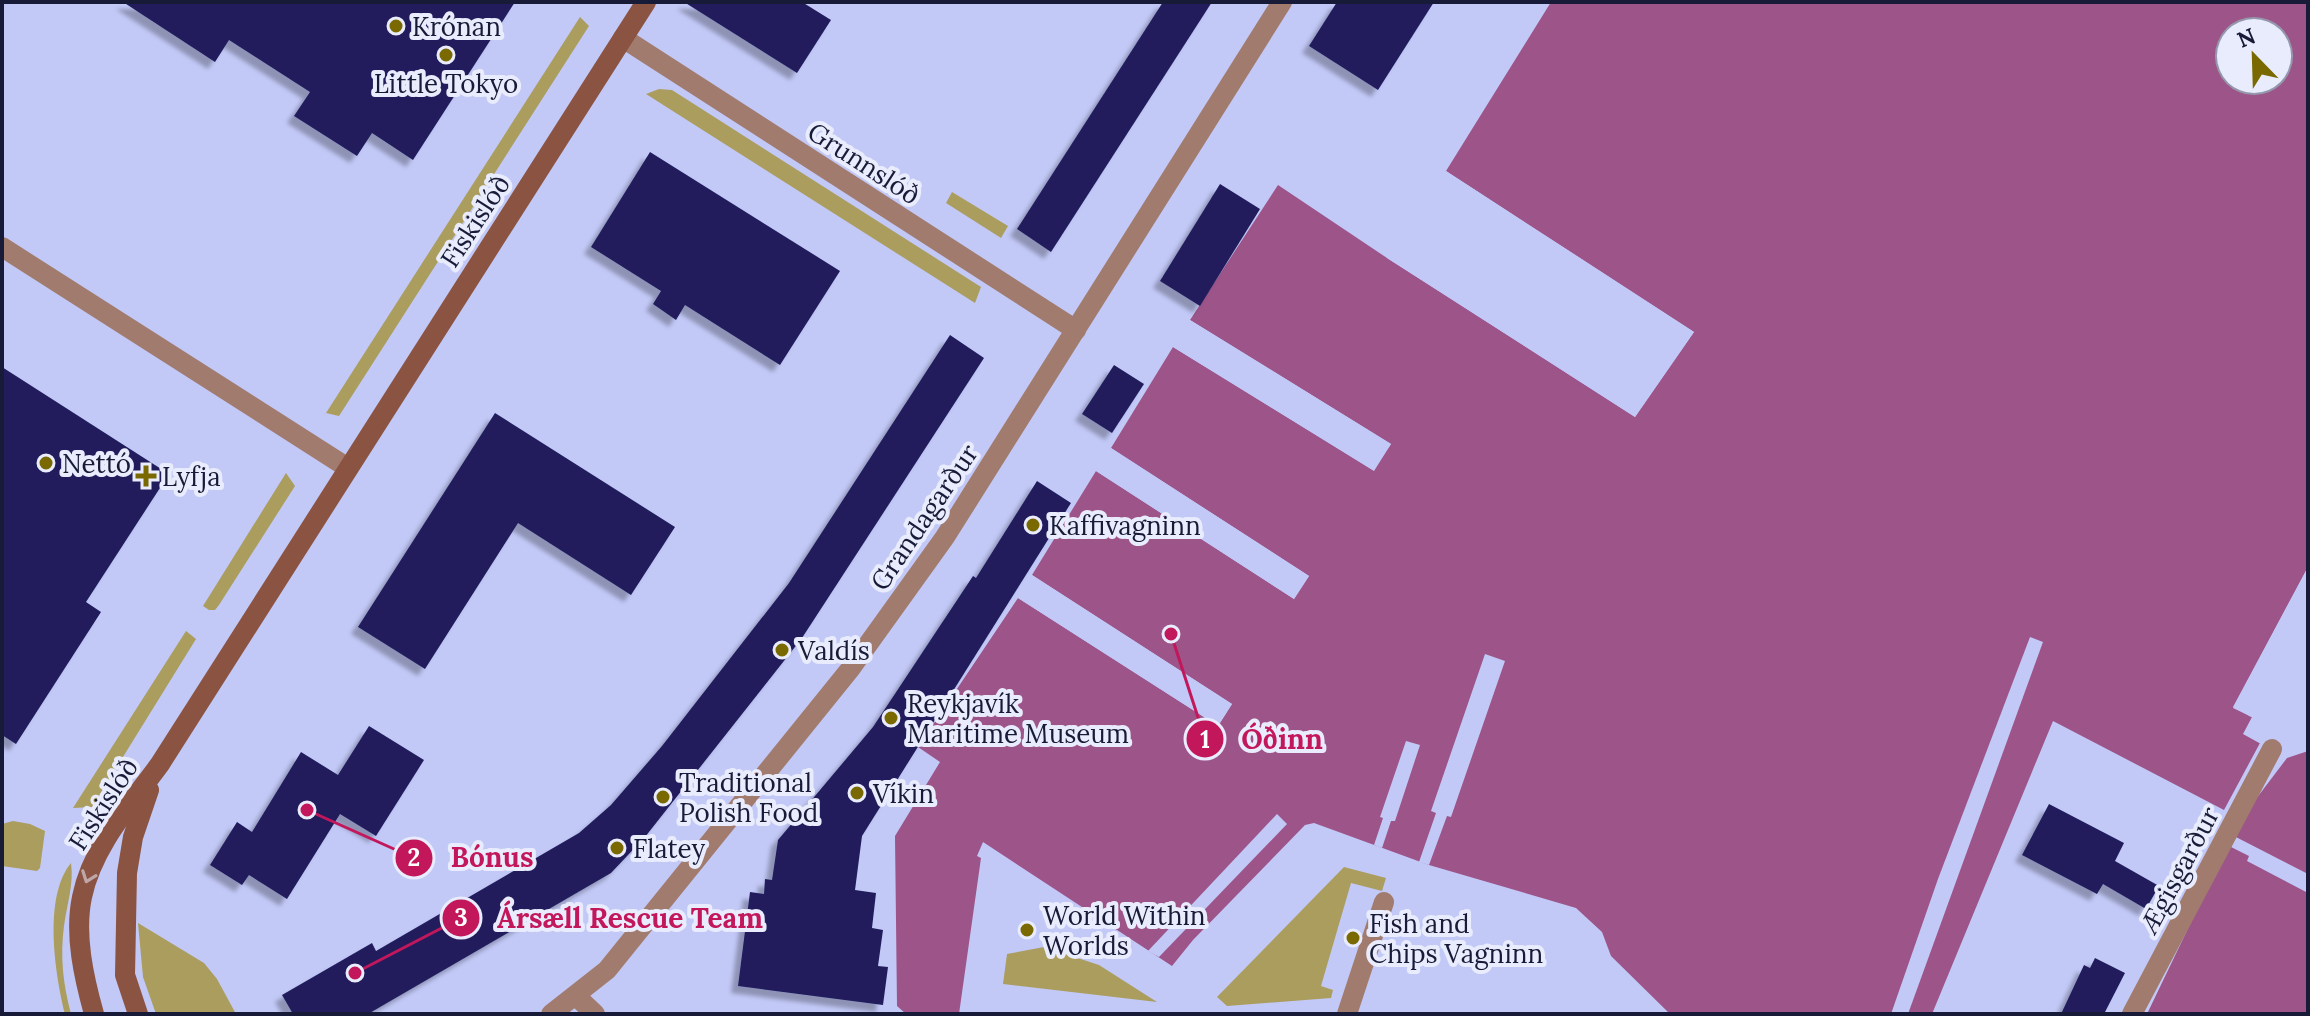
<svg xmlns="http://www.w3.org/2000/svg" width="2310" height="1016" viewBox="0 0 2310 1016" font-family="Lora,serif">
  <style>
    .green { fill: #ab9d5e }
    .water { fill: #9c5489; fill-rule: evenodd }
    .pier { fill: #c2c9f7 }
    .building { fill: #201e5d; filter: url(#shadow) }
    .lines { fill: none; stroke-linecap: round; stroke-linejoin: round }
    .street { stroke: #a27b6f; stroke-width: 20 }
    .secondary { stroke: #8b5342; stroke-width: 20 }
    .oneway { stroke: #bfa7a8 }
    .poi-dot { fill: #7a6900; stroke: #e9ecfc; stroke-width: 3 }
    .labels { text-anchor: middle; dominant-baseline: central; stroke-width: 8; stroke-linejoin: round; paint-order: stroke }
    .poi-label { font-size: 26px; fill: #181b37; stroke: #e9ecfc; text-anchor: start }
    .street-label { font-size: 26px; fill: #181b37; stroke: #e9ecfc }
    .leader { fill: none; stroke: #c2185b; stroke-width: 3 }
    .callout-dot { fill: #c2185b; stroke: #e9ecfc; stroke-width: 3 }
    .mark-label { font-size: 24px; text-anchor: middle; font-weight: bold; fill: #fff }
    .callout-label { font-size: 28px; text-anchor: middle; font-weight: bold; fill: #c2185b; stroke: #e9ecfc; stroke-width: 8; stroke-linejoin: round; paint-order: stroke }
  </style>
  <defs>
    <filter id="shadow"><feDropShadow dx="-7" dy="7" stdDeviation="2" flood-color="#0004"/></filter>
  </defs>
  <rect width="100%" height="100%" fill="#c2c9f7"/>
  <!-- green -->
  <g class="green">
    <path d="M580,17L589,26L339,416L326,413Z"/>
    <path d="M659,89L672,90L981,287L975,303L646,94Z"/>
    <path d="M952,192L1008,226L1001,238L946,203Z"/>
    <path d="M286,473L295,486L219,605L215,610H209L203,606Z"/>
    <path d="M186,631L196,639L92,807L73,808Z"/>
    <path d="M13,821L30,824L45,831L40,868L37,871L2,866V824Z"/>
    <path d="M71,863C74,884 67,904 64,926C60,956 63,984 71,1014H65C55,974 43,897 71,863Z"/>
    <path d="M1344,867L1386,878L1382,891L1351,883L1321,986L1333,990L1331,998L1227,1006L1217,997Z"/>
    <path d="M138,923L204,963L217,979L236,1014H156L143,977Z"/>
    <path d="M1044,947L1099,965L1157,1002L1003,984L1007,954Z"/>
  </g>
  <!-- water -->
  <g class="water">
    <path d="M1551,2H2308V567L2233,707L2253,718L2244,734L2260,743L2224,810L2053,721L1932,1014H1670L1611,956L1602,932L1576,908L1429,865L1314,823L1305,825L1193,940L1172,966L983,842L977,856L981,858L959,1014H906L897,1006L895,836L940,762L918,747L1018,598L1218,726L1232,704L1032,575L1096,471L1294,599L1309,576L1111,448L1173,347L1373,470L1391,444L1190,320L1278,185L1387,258L1635,417L1694,332L1446,171ZM2230,32H2278V80H2230Z"/>
    <path d="M2308,751V1014H2147L2240,820L2287,758Z"/>
  </g>
  <!-- pier -->
  <g class="pier">
    <path d="M1446,171L1694,332L1635,417L1387,258L1389,255L1634,411L1689,333L1444,174Z"/>
    <path d="M1190,320L1391,444L1374,471L1173,347L1175,344L1373,465L1385,445L1188,323Z"/>
    <path d="M1111,448L1309,576L1294,599L1096,471L1098,468L1293,593L1304,577L1109,451Z"/>
    <path d="M2308,567V575L2239,706L2256,716L2257,719L2249,732L2262,740L2263,745L2243,734L2252,717L2233,708Z"/>
    <path d="M1032,575L1232,704L1218,726L1018,598L1020,594L1217,720L1227,705L1030,579Z"/>
    <path d="M2030,637L2043,642L1908,1014H1891L1938,879Z"/>
    <path d="M1485,654L1505,661L1451,817L1447,816L1429,865L1419,862L1436,813L1431,811Z"/>
    <path d="M1406,741L1420,745L1395,821H1391L1382,848L1374,845L1383,818L1380,817Z"/>
    <path d="M1277,814L1287,824L1159,957L1148,951Z"/>
    <path d="M2232,835L2308,874V893L2247,861L2249,856L2227,845Z"/>
  </g>
  <!-- building -->
  <g class="building">
    <path d="M123,2H515L413,160L372,133L357,156L294,116L310,92L229,40L215,62Z"/>
    <path d="M684,2H802L831,20L797,73Z"/>
    <path d="M1163,2H1212L1051,252L1017,229Z"/>
    <path d="M1337,2H1434L1378,90L1309,46Z"/>
    <path d="M650,152L840,271L780,365L685,305L676,320L653,304L661,291L591,247Z"/>
    <path d="M1220,184L1260,209L1200,306L1160,281Z"/>
    <path d="M950,335L984,358L802,638L645,837L611,873L368,1014H293L282,995L372,943L376,951L579,833L611,805L662,746L789,583Z"/>
    <path d="M1114,365L1144,384L1112,433L1082,414Z"/>
    <path d="M2,367L169,474L86,602L101,612L16,744L2,735Z"/>
    <path d="M495,413L675,527L631,595L518,523L425,669L358,627Z"/>
    <path d="M1037,481L1071,503L862,836L855,890L876,893L872,928L883,930L878,966L888,967L883,1005L738,986L750,892L764,894L765,879L772,880L778,840L873,727L973,576L976,578Z"/>
    <path d="M369,726L424,760L376,836L340,814L287,899L249,875L242,885L210,865L237,822L252,832L301,752L338,775Z"/>
    <path d="M2049,804L2124,843L2115,861L2159,886L2146,909L2103,884L2097,894L2022,855Z"/>
    <path d="M2095,958L2125,973L2104,1014H2061L2084,965L2090,968Z"/>
  </g>
  <g class="lines">
    <!-- street -->
    <g class="street">
      <path d="M623,38L1076,330"/>
      <path d="M2,247L348,468"/>
      <path d="M576,996L595,1014"/>
      <path d="M551,1014L607,970L851,668L945,537L1282,2"/>
      <path d="M1347,1014L1384,902"/>
      <path d="M2132,1014L2272,749"/>
    </g>
    <!-- secondary -->
    <g class="secondary">
      <path d="M94,1014C84,978 74,935 82,897C92,847 130,805 160,764L646,2"/>
      <path d="M138,1014L125,975L127,873L133,837L149,790"/>
    </g>
  </g>
  <!-- one-way arrows -->
  <defs><path id="oneway-chevron" d="M-2-3.5L2.5 0L-2 3.5" fill="none" stroke-width="1.6" stroke-linecap="round" stroke-linejoin="round" transform="scale(2)"/></defs>
  <use class="oneway" href="#oneway-chevron" transform="translate(88 877) rotate(110)"/>
  <!-- markers -->
  <g class="poi-dot">
    <circle cx="396" cy="26" r="8"/>
    <circle cx="446" cy="55" r="8"/>
    <circle cx="46" cy="463" r="8"/>
    <path d="M142 464h8v8h8v8h-8v8h-8v-8h-8v-8h8z"/>
    <circle cx="1033" cy="525" r="8"/>
    <circle cx="782" cy="650" r="8"/>
    <circle cx="891" cy="718" r="8"/>
    <circle cx="857" cy="793" r="8"/>
    <circle cx="663" cy="797" r="8"/>
    <circle cx="617" cy="848" r="8"/>
    <circle cx="1027" cy="930" r="8"/>
    <circle cx="1353" cy="938" r="8"/>
  </g>
  <g class="labels">
    <!-- poi labels -->
    <g class="poi-label">
      <text x="412" y="26">Krónan</text>
      <text x="446" y="83" text-anchor="middle">Little Tokyo</text>
      <text x="62" y="463">Nettó</text>
      <text x="162" y="476">Lyfja</text>
      <text x="1049" y="525">Kaffivagninn</text>
      <text x="798" y="650">Valdís</text>
      <text x="907" y="703">Reykjavík<tspan x="907" dy="30">Maritime Museum</tspan></text>
      <text x="679" y="782">Traditional<tspan x="679" dy="30">Polish Food</tspan></text>
      <text x="873" y="793">Víkin</text>
      <text x="633" y="848">Flatey</text>
      <text x="1043" y="915">World Within<tspan x="1043" dy="30">Worlds</tspan></text>
      <text x="1369" y="923">Fish and<tspan x="1369" dy="30">Chips Vagninn</tspan></text>
    </g>
    <!-- street labels -->
    <g class="street-label">
      <text transform="translate(864 163) rotate(33)">Grunnslóð</text>
      <text transform="translate(475 221) rotate(-57)">Fiskislóð</text>
      <text transform="translate(924 517) rotate(-56)">Grandagarður</text>
      <text transform="translate(103 804) rotate(-57)">Fiskislóð</text>
      <text transform="translate(2179 870) rotate(-62)">Ægisgarður</text>
    </g>
  </g>
  <!-- callouts -->
  <path class="leader" d="M1171 634L1205 739M307 810L414 858M355 973L461 918"/>
  <g class="callout-dot">
    <circle cx="1171" cy="634" r="8"/>
    <circle cx="307" cy="810" r="8"/>
    <circle cx="355" cy="973" r="8"/>
    <circle cx="1205" cy="739" r="20"/>
    <circle cx="414" cy="858" r="20"/>
    <circle cx="461" cy="918" r="20"/>
  </g>
  <g class="mark-label">
    <text x="1205" y="748">1</text>
    <text x="414" y="866">2</text>
    <text x="461" y="926">3</text>
  </g>
  <g class="callout-label">
    <text x="1282" y="749">Óðinn</text>
    <text x="492" y="867">Bónus</text>
    <text x="630" y="928">Ársæll Rescue Team</text>
  </g>
  <!-- border -->
  <rect width="2310" height="1016" fill="none" stroke="#181b37" stroke-width="8"/>
  <!-- north arrow -->
  <g transform="translate(2254 56) rotate(337)"><circle r="38" fill="#e9ecfc" stroke="#9598ad" stroke-width="2"/>
  <path d="M0-6L14 30L0 20L-14 30Z" fill="#7a6900"/>
  <text y="-12" font-size="22" font-weight="bold" text-anchor="middle" fill="#181b37">N</text>
  </g>
</svg>
